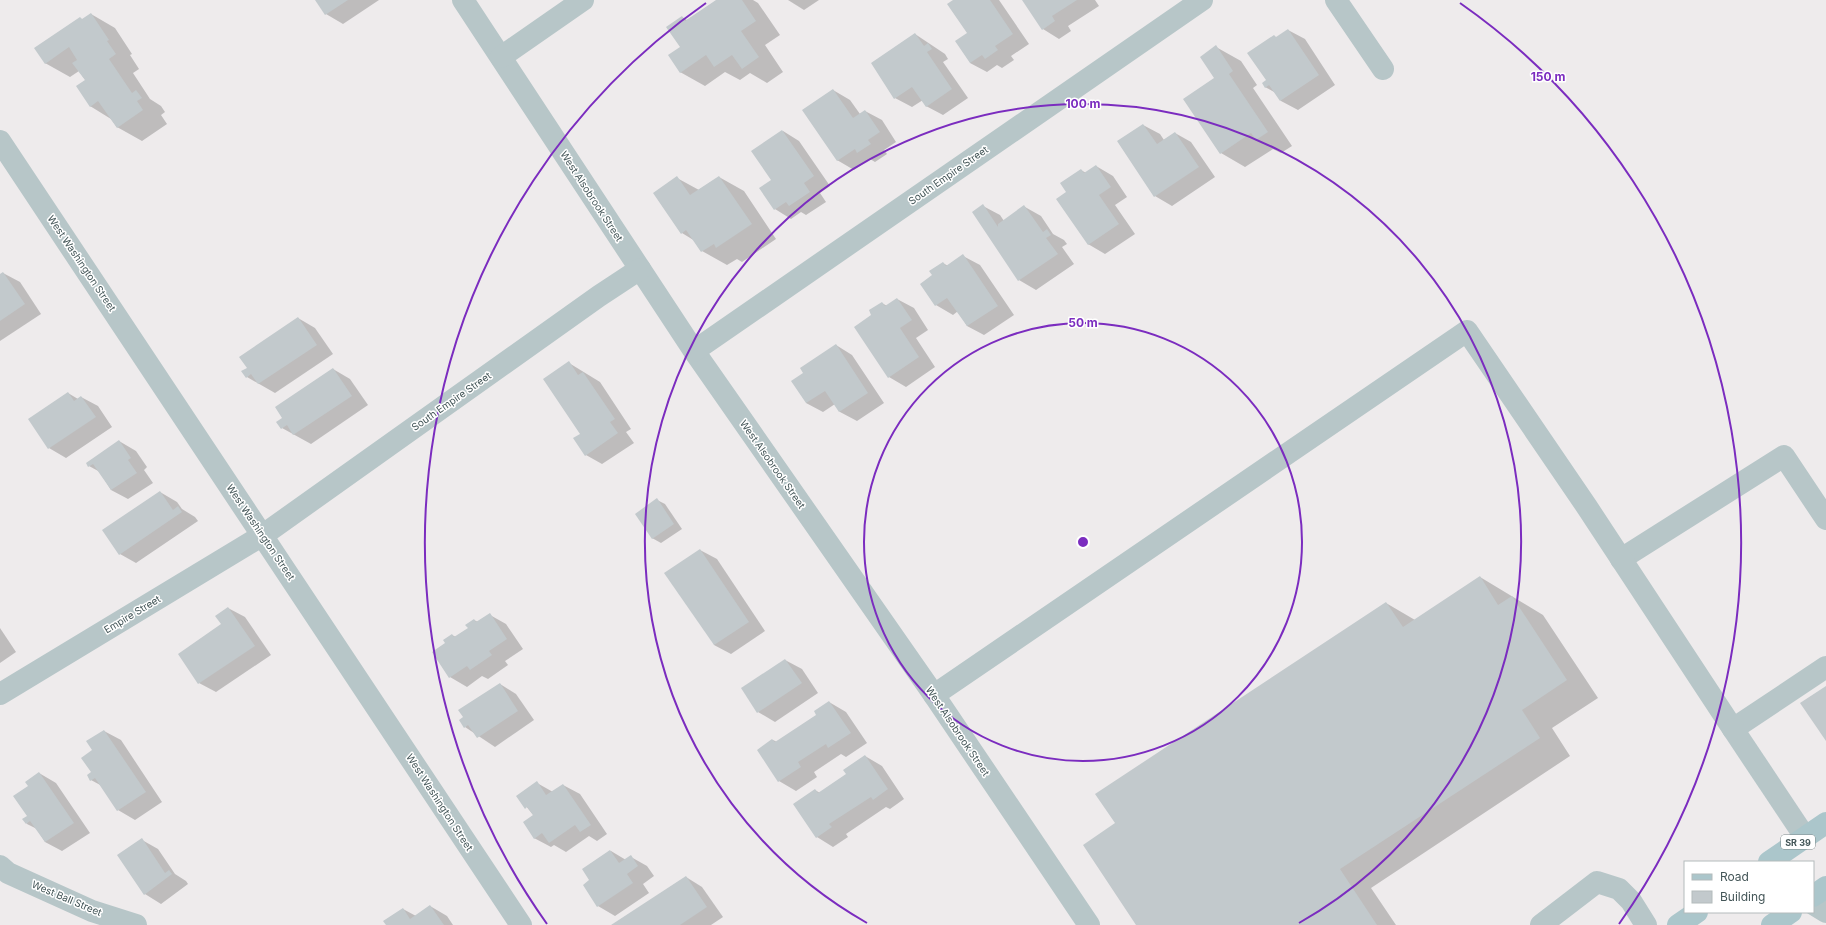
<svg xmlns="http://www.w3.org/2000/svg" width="1826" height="925" viewBox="0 0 1826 925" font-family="Inter,sans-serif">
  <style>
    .shadow { fill: #0003 }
    .building { fill: #c2c9cc }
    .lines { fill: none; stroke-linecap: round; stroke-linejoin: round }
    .minor { stroke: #b7c6c8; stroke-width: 22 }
    .major { stroke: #abc6cb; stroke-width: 22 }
    .ring { fill: none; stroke: #7b2cbf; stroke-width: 2 }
    .labels { text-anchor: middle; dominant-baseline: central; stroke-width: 3; stroke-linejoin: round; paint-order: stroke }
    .shield { fill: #fff; stroke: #7c898a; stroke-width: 1 }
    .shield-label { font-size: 9px; font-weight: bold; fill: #445658 }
    .street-label { font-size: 10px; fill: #445658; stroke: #fff }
    .centre { fill: #7b2cbf; stroke: #fff; stroke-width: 2 }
    .ring-label { font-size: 12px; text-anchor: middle; font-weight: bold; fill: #7b2cbf; stroke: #fff; stroke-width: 3; stroke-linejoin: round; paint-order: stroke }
  </style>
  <rect width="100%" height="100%" fill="#eeebec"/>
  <!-- shadow -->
  <g class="shadow">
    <path d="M316,0H379L343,24L326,14Z"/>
    <path d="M718,0H753L758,3L780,35L765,45L783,72L767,83L750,73L740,80L725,72L705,86L680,72L682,17L687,20Z"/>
    <path d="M788,0H819L804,10Z"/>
    <path d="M955,0H999L1029,44L1011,56L1014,60L1002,68L997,65L987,72L970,63L968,33Z"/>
    <path d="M1023,0H1095L1099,6L1068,26L1071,31L1059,39L1043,29Z"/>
    <path d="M91,14L115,28L132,54L130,55L139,69L133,73L150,99L161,106L165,112L161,115L167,124L142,141L117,127L111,119L90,106L86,81L79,71L70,77L45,63L80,18L83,20Z"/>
    <path d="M1288,30L1305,39L1335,85L1298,110L1281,101L1276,93L1265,87L1277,38Z"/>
    <path d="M915,34L945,54L948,59L943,62L968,98L943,115L926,106L923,100L912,107L895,98Z"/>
    <path d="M1216,47L1241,61L1257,85L1253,88L1292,146L1281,153L1273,149L1245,167L1221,153L1215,78Z"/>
    <path d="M833,90L850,100L860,114L865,111L882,120L896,142L884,150L887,154L875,162L870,159L854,170L837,160Z"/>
    <path d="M1143,125L1160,134L1164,140L1175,133L1191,142L1215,177L1172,206L1155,196Z"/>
    <path d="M783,131L799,141L830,186L820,193L826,202L806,215L801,212L791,219L775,209L772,180Z"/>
    <path d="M1096,166L1113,176L1127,197L1115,205L1135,234L1105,254L1088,244L1068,192L1081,170L1086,173Z"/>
    <path d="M719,177L744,191L776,239L742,262L737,259L727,265L702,251L695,241L682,233L677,178L699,190Z"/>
    <path d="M983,206L1000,215L1004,221L1025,207L1041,216L1053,234L1064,240L1067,244L1062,247L1074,264L1036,290L1019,280Z"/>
    <path d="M963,256L980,265L1014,315L984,335L967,326L958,311L953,315L936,305L934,276L943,263L948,266Z"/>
    <path d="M3,273L20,282L41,314L0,341V275Z"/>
    <path d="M897,299L914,308L928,330L916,338L935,367L906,387L889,377L882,303L887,306Z"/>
    <path d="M298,318L315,328L333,354L275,393L247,377L248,368Z"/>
    <path d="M836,345L852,355L884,403L857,421L840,412L835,404L823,412L806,403L805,373Z"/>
    <path d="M569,363L600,382L631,429L626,432L634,443L602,464L586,455Z"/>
    <path d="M333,369L350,379L368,405L311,444L282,428Z"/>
    <path d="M68,393L78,399L81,397L98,406L112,427L66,458L49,448Z"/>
    <path d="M119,441L136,451L147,467L144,470L153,483L128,499L111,490L100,472L89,466Z"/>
    <path d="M160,492L177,502L182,509L195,517L198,521L136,563L120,554Z"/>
    <path d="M657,500L665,504L682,529L661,543L652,538Z"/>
    <path d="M700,550L717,559L765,631L731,654L714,645Z"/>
    <path d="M1480,577L1543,615L1598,698L1552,728L1570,756L1371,888L1396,925H1137L1117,824L1386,603L1415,620Z"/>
    <path d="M228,608L245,617L271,655L216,692L199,683Z"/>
    <path d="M490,615L506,624L523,649L505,661L508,665L488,679L482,676L467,687L450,677L447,644L452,635L456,637L469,629L474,620L478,622Z"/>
    <path d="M0,628L16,652L0,663Z"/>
    <path d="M785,660L802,669L818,693L775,722L758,712Z"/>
    <path d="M500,684L516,694L534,720L495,747L465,727Z"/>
    <path d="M829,702L846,712L867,743L846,757L841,754L814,772L817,777L796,791L779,781L773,740L777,742L817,715Z"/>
    <path d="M104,731L121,740L162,802L135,820L118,810L102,786L91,780L94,751Z"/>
    <path d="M865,756L882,766L904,799L890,809L886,807L846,834L848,837L833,847L817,837L815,790L820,793L847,775Z"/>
    <path d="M39,773L56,783L90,833L62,851L45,842L37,829L27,824L29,786Z"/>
    <path d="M537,783L553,792L563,785L580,794L607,834L597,841L589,836L566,852L554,845L551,847L534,838V816L518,796Z"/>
    <path d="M142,840L158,849L175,874L186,881L188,884L161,904L145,894Z"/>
    <path d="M611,851L626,860L631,857L647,866L654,876L643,884L649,893L615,916L598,906L591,880Z"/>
    <path d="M686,877L702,887L723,917L711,925H613Z"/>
    <path d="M430,906L447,916L453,925H387L403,909L416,916Z"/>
  </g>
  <!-- building -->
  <g class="building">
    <path d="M315,0H348L325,15Z"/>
    <path d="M716,0H742L756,21L741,31L759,57L742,69L732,55L714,67L706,55L680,73L668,55L680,47L666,27L682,16L685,21Z"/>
    <path d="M953,0H990L1013,34L995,46L998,50L985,59L982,55L970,63L955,41L967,33L947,4Z"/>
    <path d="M1022,0H1077L1052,16L1055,21L1042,30Z"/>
    <path d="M91,13L109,40L107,41L116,54L109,59L132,93L136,90L142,98L137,101L143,110L117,128L98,101L90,107L76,86L85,80L72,63L77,60L69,47L45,64L34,48L80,17L82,19Z"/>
    <path d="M1288,29L1319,75L1280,101L1269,85L1265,88L1262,83L1266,80L1247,53L1274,35L1276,37Z"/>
    <path d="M915,33L924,46L928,43L932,49L927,52L952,89L926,107L912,87L894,99L871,63Z"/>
    <path d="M1216,45L1233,71L1229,74L1268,132L1256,140L1251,133L1220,154L1183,99L1214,78L1200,57Z"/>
    <path d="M833,89L853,118L865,110L880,132L868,140L871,144L857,153L855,149L837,161L802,110Z"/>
    <path d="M1143,124L1157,144L1175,132L1199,167L1154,197L1117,141Z"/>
    <path d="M782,130L814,176L804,183L810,192L789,206L786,202L774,210L759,188L771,180L751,151Z"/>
    <path d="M1096,165L1111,187L1099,195L1119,224L1088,245L1056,199L1066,192L1060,183L1081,169L1084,173Z"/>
    <path d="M677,176L690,195L719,176L752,224L716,248L714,244L701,252L686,230L681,234L653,193Z"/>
    <path d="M983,204L998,227V224L1024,205L1043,232L1047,229L1051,235L1046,238L1058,254L1018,281L972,212Z"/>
    <path d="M963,254L998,306L967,326L947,298L935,306L920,284L932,275L929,271L943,262L946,266Z"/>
    <path d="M3,272L25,304L0,321V274Z"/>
    <path d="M897,298L912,320L900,328L919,357L888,378L854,327L871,315L869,310L882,302L885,306Z"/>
    <path d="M298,317L317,345L258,384L251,374L246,378L241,371L247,368L239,357Z"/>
    <path d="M836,344L868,393L839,412L825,391L806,403L791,381L803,373L800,368Z"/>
    <path d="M569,361L578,375L583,372L615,419L610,422L618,433L585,456L573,438L580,434L543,379Z"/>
    <path d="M333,368L352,396L293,435L287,425L281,429L276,422L282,418L275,407Z"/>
    <path d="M68,392L74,401L81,396L96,417L48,449L28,419Z"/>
    <path d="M119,440L131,458L128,460L137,473L111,490L93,464L88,467L86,463Z"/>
    <path d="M160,491L173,510L178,506L182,512L119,555L102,530Z"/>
    <path d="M657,498L674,524L652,539L635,514Z"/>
    <path d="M700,549L749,622L714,645L664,573Z"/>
    <path d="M1480,576L1498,605L1512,596L1567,680L1522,710L1540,738L1340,869L1377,925H1136L1083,845L1115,823L1095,794L1386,602L1403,627Z"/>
    <path d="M228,607L255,646L198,684L178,654L221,624L215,616Z"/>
    <path d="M490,613L507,639L489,651L492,655L470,670L467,666L449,678L432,652L445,643L443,640L452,634L454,637L468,628L465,625L474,619L476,622Z"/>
    <path d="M785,659L802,683L757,713L741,688Z"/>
    <path d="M500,683L518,711L477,738L468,725L464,728L459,720L463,717L458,710Z"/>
    <path d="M1826,686V741L1800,703Z"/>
    <path d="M829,701L851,733L828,748L826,744L798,762L801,767L778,782L757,750L772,739L775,742L816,715L814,711Z"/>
    <path d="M104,730L146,792L117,811L95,778L90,781L87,775L91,772L81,758L92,750L86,741Z"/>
    <path d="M865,755L888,789L873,800L871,797L829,824L832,827L816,838L793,804L815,789L818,793L846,774L843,770Z"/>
    <path d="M39,772L74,823L45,842L30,821L26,824L22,819L27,816L13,796L28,786L25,782Z"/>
    <path d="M537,781L546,795L563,784L591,825L580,832L575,825L549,843L542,833L534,839L523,822L533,815L527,807L525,809L516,796Z"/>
    <path d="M142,838L165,873L169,870L172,874L144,895L117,855Z"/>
    <path d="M610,850L619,863L631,855L638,866L627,874L633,883L597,907L583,885L589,880L582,869Z"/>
    <path d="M686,876L707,907L680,925H611Z"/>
    <path d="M430,905L444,925H386L383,921L403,908L410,919Z"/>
  </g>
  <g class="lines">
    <!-- minor -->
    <g class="minor">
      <path d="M463,0L694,351L934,695L1089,925"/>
      <path d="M1336,0L1383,69"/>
      <path d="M501,57L583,0"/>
      <path d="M0,141L521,925"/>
      <path d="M694,351L1202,0"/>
      <path d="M1621,559L1784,456L1826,519"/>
      <path d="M0,694L263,535L599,296L640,269"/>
      <path d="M934,695L1467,331L1587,507L1733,729L1826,667"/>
      <path d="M1733,729L1805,837"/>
      <path d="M0,866L8,873L92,911L136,925"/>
      <path d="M1813,904L1826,912"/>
      <path d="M1541,925L1597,882L1619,889L1631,901L1646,925"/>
    </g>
    <!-- major -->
    <g class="major">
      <path d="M1769,862L1826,823"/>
      <path d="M1813,896L1826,887"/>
      <path d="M1678,925L1697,912"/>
      <path d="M1772,925L1791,912"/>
    </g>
  </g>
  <!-- distance rings -->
  <g class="ring">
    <circle cx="1083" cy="542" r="219"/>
    <path d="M867 923A438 438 0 1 1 1299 923"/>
    <path d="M547 924A658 658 0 0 1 706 3M1460 3A658 658 0 0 1 1619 924"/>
  </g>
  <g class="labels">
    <!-- shield labels -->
    <rect class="shield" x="1781" y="835" width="34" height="14" rx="3"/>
    <g class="shield-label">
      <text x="1798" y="842">SR 39</text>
    </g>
    <!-- street labels -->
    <g class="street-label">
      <text transform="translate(948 175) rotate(-35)">South Empire Street</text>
      <text transform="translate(592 196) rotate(57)">West Alsobrook Street</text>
      <text transform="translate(82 263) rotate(56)">West Washington Street</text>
      <text transform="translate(451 401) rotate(-35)">South Empire Street</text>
      <text transform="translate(773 464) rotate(55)">West Alsobrook Street</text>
      <text transform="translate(261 532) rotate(56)">West Washington Street</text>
      <text transform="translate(132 614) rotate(-31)">Empire Street</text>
      <text transform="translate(958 731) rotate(56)">West Alsobrook Street</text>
      <text transform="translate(440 802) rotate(57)">West Washington Street</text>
      <text transform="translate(67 898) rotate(23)">West Ball Street</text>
    </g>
  </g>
  <circle cx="1083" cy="542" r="6" class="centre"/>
  <g class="ring-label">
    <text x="1548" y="81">150 m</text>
    <text x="1083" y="108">100 m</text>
    <text x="1083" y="327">50 m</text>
  </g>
  <!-- legend -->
  <rect x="1684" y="861" width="130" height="52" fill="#ffffff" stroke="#b4bbbc"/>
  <rect x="1692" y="874" width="20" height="6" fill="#abc6cb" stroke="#b4bbbc"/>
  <text x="1720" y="881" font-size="12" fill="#445658">Road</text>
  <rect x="1692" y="891" width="20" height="12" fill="#c2c9cc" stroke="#b4bbbc"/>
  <text x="1720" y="901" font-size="12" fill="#445658">Building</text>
</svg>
